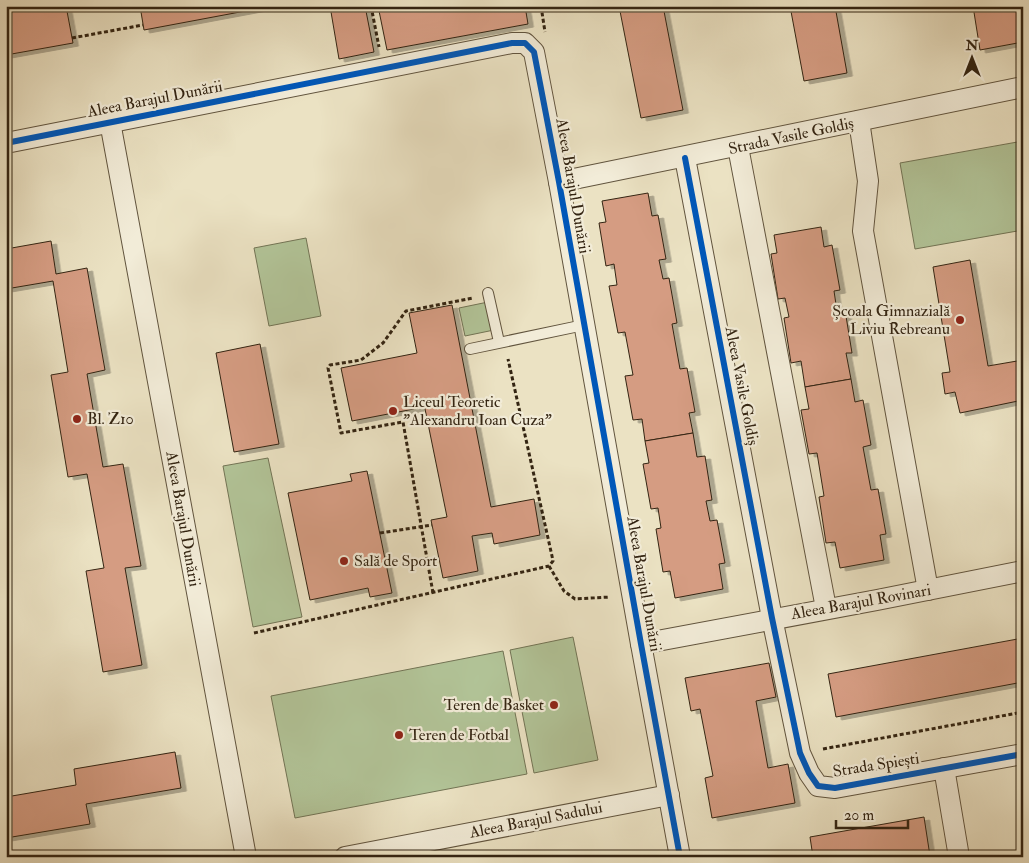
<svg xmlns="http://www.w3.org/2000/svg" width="1029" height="863" viewBox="0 0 1029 863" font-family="'IM FELL Double Pica',serif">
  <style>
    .green { fill: #b2c498; stroke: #727455 }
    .building { fill: #d59c82; stroke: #332412; filter: url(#shadow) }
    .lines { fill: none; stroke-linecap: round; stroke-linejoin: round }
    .service-casing { stroke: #61543e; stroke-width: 12 }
    .minor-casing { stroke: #61543e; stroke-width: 22 }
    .path { stroke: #332412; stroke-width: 3; stroke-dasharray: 4 2.5; stroke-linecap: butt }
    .service { stroke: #f2ecd8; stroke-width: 10 }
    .minor { stroke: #f2ecd8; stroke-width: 20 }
    .cycleway-casing { stroke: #f2ecd8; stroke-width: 9 }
    .cycleway { stroke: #0057b8; stroke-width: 6 }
    .poi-dot { fill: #8f2418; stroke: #f2ecd8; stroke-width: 2 }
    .labels { text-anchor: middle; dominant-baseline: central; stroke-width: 4.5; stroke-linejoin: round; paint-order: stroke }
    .street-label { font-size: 16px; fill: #332412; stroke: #f2ecd8 }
    .poi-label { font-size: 16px; fill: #332412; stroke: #f2ecd8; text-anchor: start }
  </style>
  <defs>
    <filter id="shadow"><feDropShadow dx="5.5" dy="3" stdDeviation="0" flood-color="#0004"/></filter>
  </defs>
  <rect width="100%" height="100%" fill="#ebe2c3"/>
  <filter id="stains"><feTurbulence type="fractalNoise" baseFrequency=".004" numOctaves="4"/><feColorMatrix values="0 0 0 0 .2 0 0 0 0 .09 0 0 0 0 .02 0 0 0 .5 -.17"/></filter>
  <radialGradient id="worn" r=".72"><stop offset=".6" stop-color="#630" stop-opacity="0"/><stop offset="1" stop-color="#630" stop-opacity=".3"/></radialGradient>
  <!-- green -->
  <g class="green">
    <path d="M1023,141V230L915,249L900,163Z"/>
    <path d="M306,238L321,316L269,326L254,248Z"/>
    <path d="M488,302L494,330L465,336L459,308Z"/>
    <path d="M268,458L302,617L253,627L223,466Z"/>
    <path d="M573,637L598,760L534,773L510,650Z"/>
    <path d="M503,651L527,774L295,818L271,696Z"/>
  </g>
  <!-- building -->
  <g class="building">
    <path d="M6,6H66L73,43L6,55Z"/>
    <path d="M140,6H272L144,30Z"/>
    <path d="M330,6H365L374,52L339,59Z"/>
    <path d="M378,6H525L528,24L387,50Z"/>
    <path d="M619,6H663L683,110L641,118Z"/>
    <path d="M790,6H835L847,73L804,81Z"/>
    <path d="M973,6H1018L1023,42L980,50Z"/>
    <path d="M648,193L652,216L658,215L666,259L659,260L663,279L669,278L677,323L672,324L680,369L687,368L695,412L689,413L693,433L645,441L642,419L633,420L625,376L633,375L625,332L618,333L609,286L617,285L614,264L606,266L599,223L606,222L602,201Z"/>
    <path d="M821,227L824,247L832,245L840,290L834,291L837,311L845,310L852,353H846L851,379L805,387L801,361L791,363L784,318L789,317L785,298L778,299L771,254L777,253L774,235Z"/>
    <path d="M51,241L56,274L87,268L105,370L87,374L103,467L123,464L141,566L125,568L142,665L103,672L86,571L104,568L87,474L68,477L51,375L68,372L53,281L6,289V249Z"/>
    <path d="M970,260L988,366L1023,360V400L960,413L955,392L945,394L942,373L950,372L933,267Z"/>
    <path d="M452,305L491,507L534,499L540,535L494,544L492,533L472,536L478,571L443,578L431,520L447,517L423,399L417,400L419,408L352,421L341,368L417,353L409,313Z"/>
    <path d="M260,344L279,444L234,452L216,353Z"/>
    <path d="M851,379L855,402L863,400L871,445L863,447L871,490L878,489L886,534L880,535L884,560L840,568L835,542L826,543L819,497L824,496L817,453L809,454L801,410L809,409L805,387Z"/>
    <path d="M693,433L697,457L705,456L712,500L706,501L710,521L717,520L725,563L719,564L723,589L675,598L670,571L663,572L656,529L661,528L658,508L651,509L643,464L649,463L645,441Z"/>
    <path d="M367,471L392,593L370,597L368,588L310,600L288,493L352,481L350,474Z"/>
    <path d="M1023,638V682L836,717L828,674Z"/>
    <path d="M769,663L776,697L756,701L768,768L788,764L795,803L712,818L705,778L713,776L700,709L691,711L685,678Z"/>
    <path d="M175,752L181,788L86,804L90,824L6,838V797L76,785L74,769Z"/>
    <path d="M924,817L930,856L813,857L810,837Z"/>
  </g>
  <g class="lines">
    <defs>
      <g id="service">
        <path d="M488,293L499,342"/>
        <path d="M470,349L584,325"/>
      </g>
      <g id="minor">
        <path d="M859,121L868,181L863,231L928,590"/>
        <path d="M110,122L246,857"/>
        <path d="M6,143L512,43H525L534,52L559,182L641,644L680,857"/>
        <path d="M738,147L826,608"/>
        <path d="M685,158L772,618L800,753L809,773L818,786L835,788L1023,754"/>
        <path d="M559,182L1023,87"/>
        <path d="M641,644L877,600L1023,571"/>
        <path d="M944,768L959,857"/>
        <path d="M345,857L669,795"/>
      </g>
    </defs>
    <!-- service casing -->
    <use href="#service" class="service-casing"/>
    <!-- minor casing -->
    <use href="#minor" class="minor-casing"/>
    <!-- path -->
    <g class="path">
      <path d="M371,6L379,47"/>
      <path d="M541,6L545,32"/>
      <path d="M72,38L143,25"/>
      <path d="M380,533L432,525"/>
      <path d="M549,566L564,591L575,599L610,597"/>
      <path d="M433,593L403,422L341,433L328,368L330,365L361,360L383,343L406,311L473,298"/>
      <path d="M254,633L549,566L553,561L552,556L508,359"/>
      <path d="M823,749L1023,712"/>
    </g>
    <!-- service -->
    <use href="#service" class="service"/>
    <!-- minor -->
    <use href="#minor" class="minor"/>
    <defs>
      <g id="cycleway">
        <path d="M6,143L512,43H525L534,52L559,182L641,644L680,857"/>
        <path d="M685,158L772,618L800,753L809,773L818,786L835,788L1023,754"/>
      </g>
    </defs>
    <!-- cycleway casing -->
    <use href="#cycleway" class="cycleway-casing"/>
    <!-- cycleway -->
    <use href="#cycleway" class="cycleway"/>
  </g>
  <!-- markers -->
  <g class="poi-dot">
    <circle cx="960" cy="320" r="5"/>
    <circle cx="393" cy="411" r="5"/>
    <circle cx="77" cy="419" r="5"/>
    <circle cx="344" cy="561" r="5"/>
    <circle cx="554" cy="705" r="5"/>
    <circle cx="399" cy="735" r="5"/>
  </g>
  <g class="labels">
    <!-- street labels -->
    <g class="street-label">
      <text transform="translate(155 99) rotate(-11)">Aleea Barajul Dunării</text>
      <text transform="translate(791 136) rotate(-12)">Strada Vasile Goldiș</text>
      <text transform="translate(573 186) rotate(80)">Aleea Barajul Dunării</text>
      <text transform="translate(742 386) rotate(79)">Aleea Vasile Goldiș</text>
      <text transform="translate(183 519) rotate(80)">Aleea Barajul Dunării</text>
      <text transform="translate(644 584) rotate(80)">Aleea Barajul Dunării</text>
      <text transform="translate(861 602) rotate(-10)">Aleea Barajul Rovinari</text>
      <text transform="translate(876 765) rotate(-9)">Strada Spiești</text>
      <text transform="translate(536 820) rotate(-11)">Aleea Barajul Sadului</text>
    </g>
    <!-- poi labels -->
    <g class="poi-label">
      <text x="950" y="311" text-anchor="end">Școala Gimnazială<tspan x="950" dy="18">Liviu Rebreanu</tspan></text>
      <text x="403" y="402">Liceul Teoretic<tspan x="403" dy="18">"Alexandru Ioan Cuza"</tspan></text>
      <text x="87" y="419">Bl. Z10</text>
      <text x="354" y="561">Sală de Sport</text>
      <text x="544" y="705" text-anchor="end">Teren de Basket</text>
      <text x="409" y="735">Teren de Fotbal</text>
    </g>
  </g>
  <!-- margin -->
  <rect width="1029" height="863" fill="none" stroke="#ebe2c3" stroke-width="25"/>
  <rect x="8" y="8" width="1014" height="848" fill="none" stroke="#332412" stroke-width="2.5"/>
  <rect x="12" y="12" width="1004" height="838" fill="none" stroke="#332412"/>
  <!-- north arrow -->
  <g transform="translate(972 58)" stroke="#f2ecd8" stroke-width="4" paint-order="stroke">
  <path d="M0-4L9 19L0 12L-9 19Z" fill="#332412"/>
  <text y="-8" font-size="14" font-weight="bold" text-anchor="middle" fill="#332412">N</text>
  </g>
  <!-- scale -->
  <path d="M836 820v8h72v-8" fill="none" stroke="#332412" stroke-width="2.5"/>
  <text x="844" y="820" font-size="15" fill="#332412" stroke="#f2ecd8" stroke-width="4" paint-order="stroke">20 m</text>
  <rect width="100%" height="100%" filter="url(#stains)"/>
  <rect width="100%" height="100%" fill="url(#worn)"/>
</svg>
